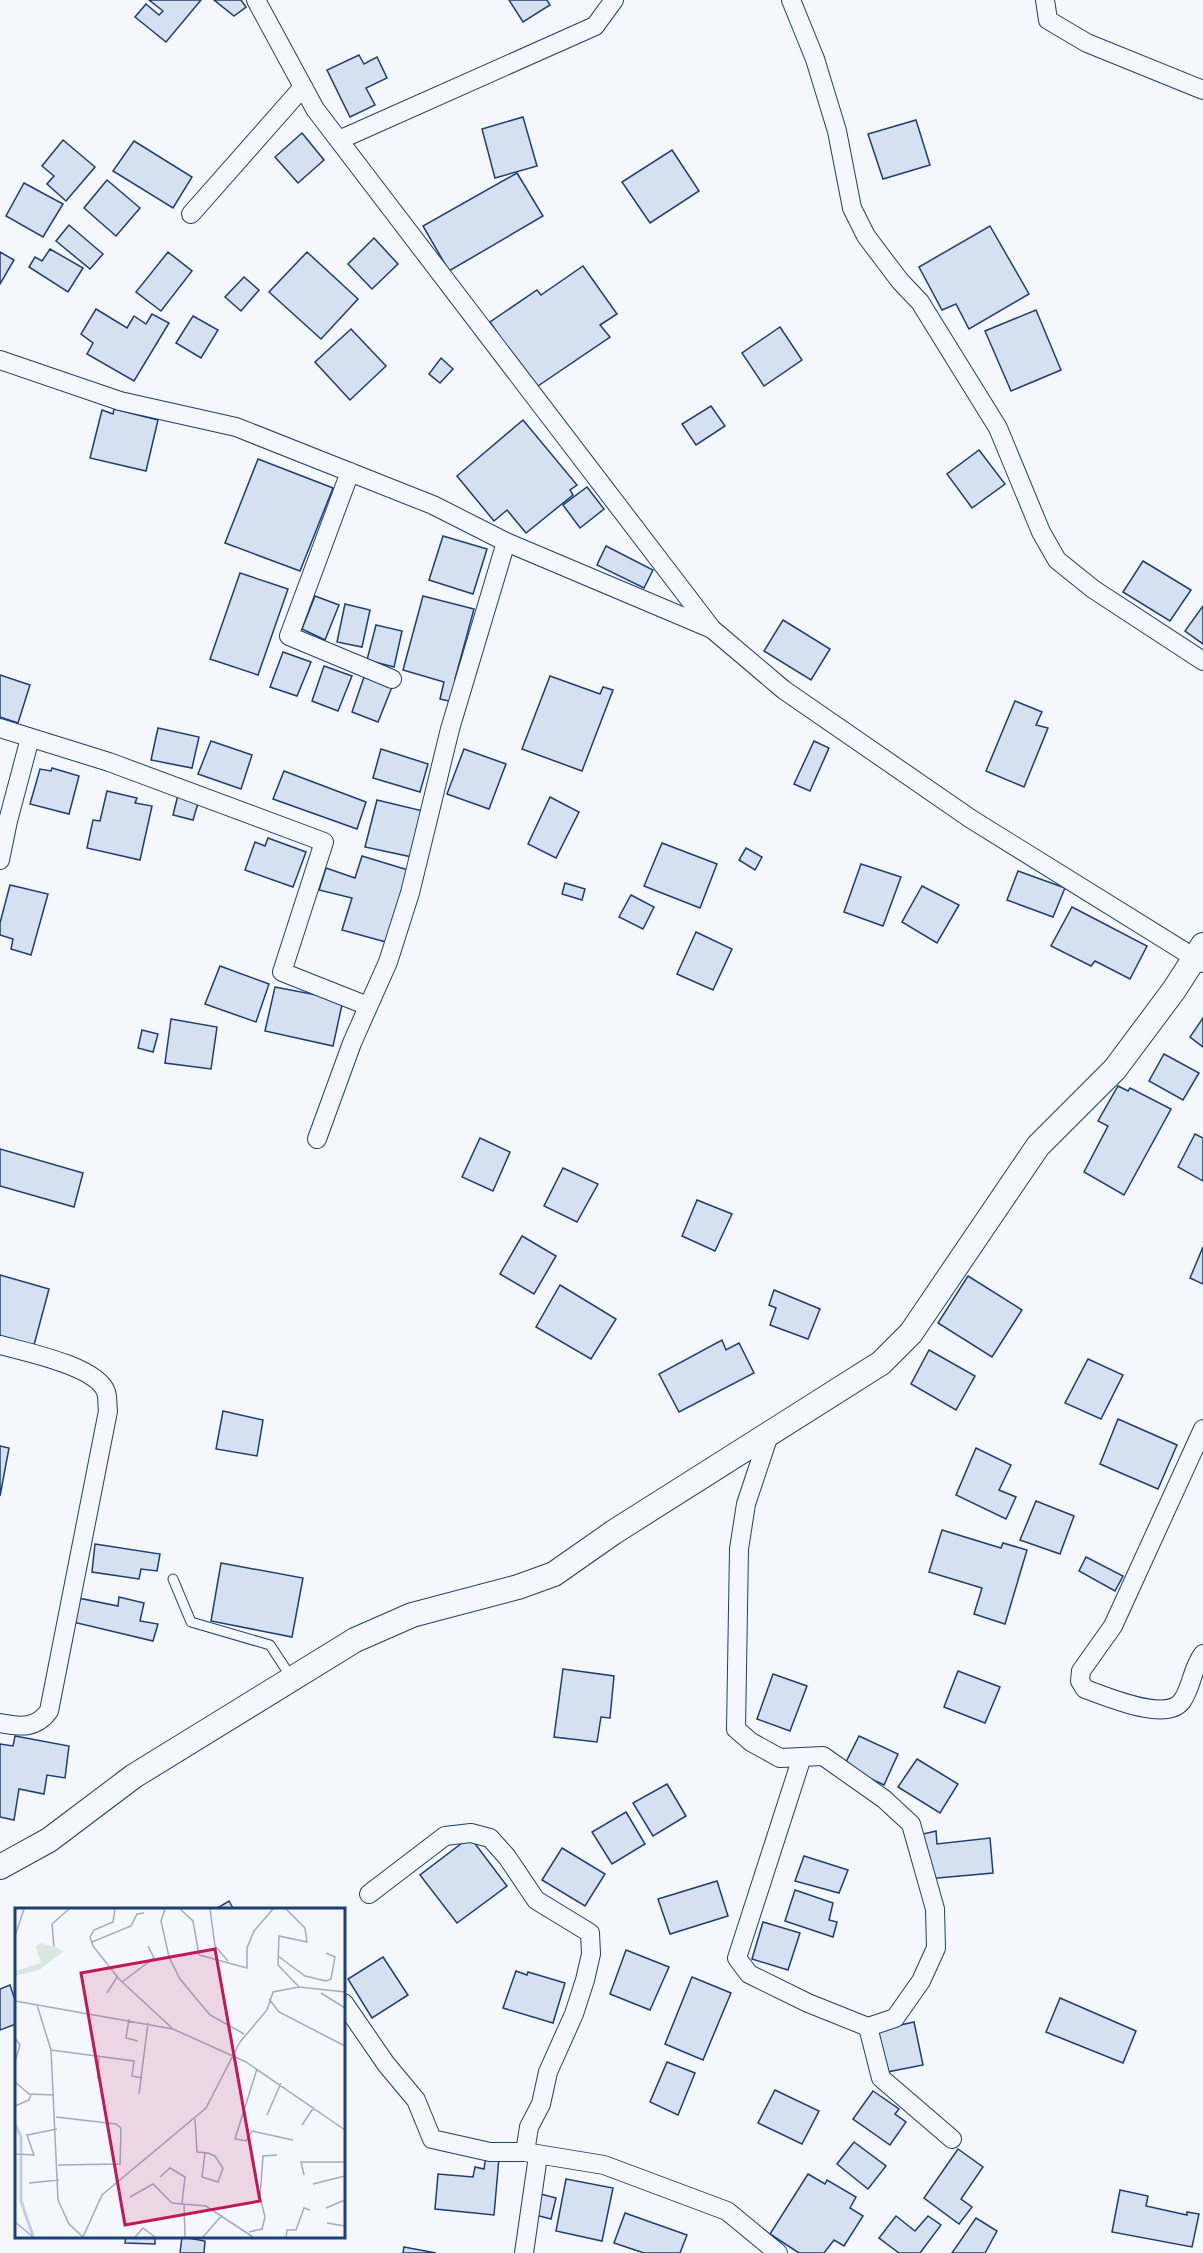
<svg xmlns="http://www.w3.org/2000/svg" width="1203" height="2253" viewBox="0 0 1203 2253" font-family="'IBM Plex Sans',sans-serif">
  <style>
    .building { fill: #d5e0f0; stroke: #1d3f73; stroke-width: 1.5 }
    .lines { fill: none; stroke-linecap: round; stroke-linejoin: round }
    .lane-casing { stroke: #1d3f73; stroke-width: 11 }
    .street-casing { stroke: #1d3f73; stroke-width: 20 }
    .secondary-casing { stroke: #1d3f73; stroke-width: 26 }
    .lane { stroke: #f4f7fb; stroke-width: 9 }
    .street { stroke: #f4f7fb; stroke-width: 18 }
    .secondary { stroke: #f4f7fb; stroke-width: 24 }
    .inset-river { fill: none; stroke: #bed0e5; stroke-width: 3 }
    .inset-road { fill: none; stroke: #9eadc5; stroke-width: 1.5 }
    .view { fill: #c2185b; fill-opacity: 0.15; stroke: #c2185b; stroke-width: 3 }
    .inset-edge { fill: none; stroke: #1d3f73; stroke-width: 3 }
  </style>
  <rect width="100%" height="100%" fill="#f4f7fb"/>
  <!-- building -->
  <g class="building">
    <path d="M149,0H201L166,42L135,17L146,4L159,15L163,11Z"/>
    <path d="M214,0H241L246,7L234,16Z"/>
    <path d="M509,0H547L550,5L523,22Z"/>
    <path d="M359,55L364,64L377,57L387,78L366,88L375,105L350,117L327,70Z"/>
    <path d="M523,117L537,166L495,178L482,129Z"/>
    <path d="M916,120L930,165L883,179L868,134Z"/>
    <path d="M302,133L324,160L298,183L275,157Z"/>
    <path d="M63,140L95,167L66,201L47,184L54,176L42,166Z"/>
    <path d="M134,141L192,177L173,208L113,171Z"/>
    <path d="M672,150L699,191L650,223L622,182Z"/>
    <path d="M517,173L543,216L449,271L423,226Z"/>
    <path d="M107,180L140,208L116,236L84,208Z"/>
    <path d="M24,183L63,204L43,237L6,216Z"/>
    <path d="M69,225L103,254L90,269L56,241Z"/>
    <path d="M990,226L1029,294L969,329L956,304L942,310L919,267Z"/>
    <path d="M374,238L398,264L372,289L348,264Z"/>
    <path d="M50,249L83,268L68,292L29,267L35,257L42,261Z"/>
    <path d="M0,252L14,260L0,284Z"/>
    <path d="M168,252L192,271L161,311L136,292Z"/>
    <path d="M307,252L358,299L321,339L269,292Z"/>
    <path d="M583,266L617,314L600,325L610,337L535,388L490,322L537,290L541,295Z"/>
    <path d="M244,277L259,290L241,311L225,297Z"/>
    <path d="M96,309L127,328L134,316L146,324L152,314L169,323L134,381L87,354L93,343L81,334Z"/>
    <path d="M1036,310L1061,370L1011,391L985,331Z"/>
    <path d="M193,316L218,330L201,358L176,343Z"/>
    <path d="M780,327L802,360L764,386L742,353Z"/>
    <path d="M351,329L386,366L350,400L315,362Z"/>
    <path d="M441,358L453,369L440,383L429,374Z"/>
    <path d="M711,406L725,426L696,445L682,424Z"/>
    <path d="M114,409L158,420L146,471L90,458L102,410L113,414Z"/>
    <path d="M523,420L577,485L570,490L573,495L526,533L507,510L494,521L457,476Z"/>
    <path d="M979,450L1005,484L972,508L947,474Z"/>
    <path d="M258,459L333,488L300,571L225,543Z"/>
    <path d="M587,487L604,509L580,528L563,505Z"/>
    <path d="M443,536L487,549L473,594L429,580Z"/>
    <path d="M606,546L653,570L644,588L597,565Z"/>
    <path d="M1143,561L1191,590L1170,621L1123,592Z"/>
    <path d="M240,573L288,589L258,675L210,659Z"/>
    <path d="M315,596L339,605L325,640L302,629Z"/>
    <path d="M423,596L474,609L455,679L460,680L453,702L440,699L444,682L403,670Z"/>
    <path d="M345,604L370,610L362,647L337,642Z"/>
    <path d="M1203,606V644L1185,631Z"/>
    <path d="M783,620L830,649L811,680L764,651Z"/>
    <path d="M376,625L402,631L394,667L367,660Z"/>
    <path d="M283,652L311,662L297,696L270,687Z"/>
    <path d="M324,666L352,676L338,711L312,701Z"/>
    <path d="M0,675L30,685L18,723L0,717Z"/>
    <path d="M550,676L600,694L603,687L613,690L582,771L522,749Z"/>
    <path d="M364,677L392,687L378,722L352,712Z"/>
    <path d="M1015,701L1042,712L1036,725L1048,728L1024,787L986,771Z"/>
    <path d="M158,728L199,737L192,768L151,760Z"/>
    <path d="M211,741L252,755L241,789L198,774Z"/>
    <path d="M814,741L829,748L810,791L794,784Z"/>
    <path d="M381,749L428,764L420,792L373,778Z"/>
    <path d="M464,749L506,764L489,809L447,794Z"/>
    <path d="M52,768L79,776L69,814L30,804L40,769L51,771Z"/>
    <path d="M284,771L366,802L357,829L273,799Z"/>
    <path d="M107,791L137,798L135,803L152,806L140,860L87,848L93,820L100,821Z"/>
    <path d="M178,795L199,800L193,820L173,815Z"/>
    <path d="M550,797L579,812L556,858L528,844Z"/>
    <path d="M377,800L423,811L412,857L365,847Z"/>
    <path d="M268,838L306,852L293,887L245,870L255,842L265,846Z"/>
    <path d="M662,843L717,864L700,908L644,886Z"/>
    <path d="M746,848L762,857L755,870L739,860Z"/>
    <path d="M362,856L408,870L386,942L342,930L352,898L319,890L326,868L355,878Z"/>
    <path d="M861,864L901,877L883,926L844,912Z"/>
    <path d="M1018,871L1065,888L1053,917L1007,900Z"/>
    <path d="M565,883L585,889L582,900L562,894Z"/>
    <path d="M10,885L48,894L31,955L11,949L13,939L0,935V923Z"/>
    <path d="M922,886L959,905L937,943L902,922Z"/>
    <path d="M631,895L654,907L643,929L619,917Z"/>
    <path d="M1072,907L1147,946L1130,979L1095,961L1091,966L1051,946Z"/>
    <path d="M696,932L732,949L713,990L677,974Z"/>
    <path d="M220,966L269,984L256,1022L205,1004Z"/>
    <path d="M275,987L343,1000L333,1046L265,1031Z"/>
    <path d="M1203,1018V1047L1190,1037Z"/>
    <path d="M171,1019L217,1027L211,1069L165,1063Z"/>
    <path d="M142,1030L158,1034L153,1052L138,1048Z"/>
    <path d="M1164,1054L1199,1073L1183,1100L1149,1081Z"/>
    <path d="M1118,1086L1128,1091L1130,1088L1171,1109L1124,1195L1084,1172L1108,1126L1098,1121Z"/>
    <path d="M1195,1134L1203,1138V1181L1178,1167Z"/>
    <path d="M480,1138L510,1152L493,1191L462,1177Z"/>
    <path d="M0,1149L83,1173L74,1207L0,1186Z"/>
    <path d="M563,1168L598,1184L577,1222L544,1206Z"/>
    <path d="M697,1200L732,1214L715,1251L682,1236Z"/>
    <path d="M522,1236L556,1256L534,1294L500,1274Z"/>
    <path d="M1203,1247V1284L1190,1278Z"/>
    <path d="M0,1275L49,1289L34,1345L0,1336Z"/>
    <path d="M968,1276L1022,1310L992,1357L938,1323Z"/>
    <path d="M560,1285L616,1319L591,1359L536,1327Z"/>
    <path d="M774,1290L820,1309L808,1339L770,1325L776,1308L769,1305Z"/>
    <path d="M722,1340L726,1350L739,1343L754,1373L679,1412L659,1374Z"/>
    <path d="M929,1350L975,1376L956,1410L911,1384Z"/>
    <path d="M1088,1359L1123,1375L1101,1419L1065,1403Z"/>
    <path d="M223,1411L263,1420L257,1456L216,1449Z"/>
    <path d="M1118,1419L1177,1445L1158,1489L1100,1464Z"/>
    <path d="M0,1446L9,1448L0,1496Z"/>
    <path d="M976,1448L1011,1465L999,1490L1016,1497L1006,1519L956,1495Z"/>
    <path d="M1036,1501L1074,1516L1060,1554L1020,1540Z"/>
    <path d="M942,1530L1001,1548L1003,1543L1027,1550L1005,1624L974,1614L982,1588L929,1572Z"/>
    <path d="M95,1544L160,1554L157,1571L141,1569L139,1579L92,1572Z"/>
    <path d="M1086,1557L1123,1576L1115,1591L1079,1571Z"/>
    <path d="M221,1563L303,1578L292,1637L211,1621Z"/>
    <path d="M119,1597L144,1603L140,1621L158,1624L153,1641L73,1622L78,1598L118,1606Z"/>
    <path d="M563,1669L614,1676L610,1718L601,1717L597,1742L554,1737Z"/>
    <path d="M958,1671L1000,1687L985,1723L944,1707Z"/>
    <path d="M773,1674L807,1686L790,1731L757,1719Z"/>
    <path d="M15,1736L69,1746L65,1778L47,1775L44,1794L19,1789L14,1820L0,1817V1744L13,1746Z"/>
    <path d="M859,1736L898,1754L884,1785L844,1766Z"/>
    <path d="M917,1759L958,1784L940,1813L898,1787Z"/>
    <path d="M667,1784L686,1816L653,1836L633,1803Z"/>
    <path d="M626,1812L645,1844L612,1864L592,1832Z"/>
    <path d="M936,1831L937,1844L990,1838L993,1873L927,1879L923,1834Z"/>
    <path d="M470,1837L507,1886L457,1923L420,1875Z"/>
    <path d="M562,1848L605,1874L585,1906L542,1880Z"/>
    <path d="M804,1856L848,1870L839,1893L795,1881Z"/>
    <path d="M717,1881L728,1916L670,1934L658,1899Z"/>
    <path d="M795,1890L833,1903L829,1920L837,1922L833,1937L785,1921Z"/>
    <path d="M229,1901L234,1910H214Z"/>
    <path d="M763,1922L800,1933L788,1970L752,1959Z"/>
    <path d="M626,1950L669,1967L650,2010L610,1994Z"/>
    <path d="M383,1957L408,1995L372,2018L348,1979Z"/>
    <path d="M516,1971L527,1975L528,1972L565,1983L553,2023L503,2008Z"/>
    <path d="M692,1977L731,1993L703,2060L665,2044Z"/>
    <path d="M10,1985L16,2003V2024L0,2030V1989Z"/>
    <path d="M1060,1998L1136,2031L1123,2063L1046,2032Z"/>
    <path d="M914,2022L923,2065L887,2072L878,2030Z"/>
    <path d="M667,2062L695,2073L678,2115L650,2102Z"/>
    <path d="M775,2090L819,2111L802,2144L758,2123Z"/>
    <path d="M873,2091L899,2109L895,2114L906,2122L890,2145L853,2119Z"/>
    <path d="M854,2142L886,2166L868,2189L837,2164Z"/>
    <path d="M958,2149L983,2167L961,2199L972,2207L959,2224L924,2198Z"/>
    <path d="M486,2156L499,2158L494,2215L435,2209L438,2174L473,2177L475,2167L484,2169Z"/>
    <path d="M808,2174L825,2184L827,2180L856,2197L850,2208L863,2216L844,2246L834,2240L824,2253H799L770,2234Z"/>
    <path d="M566,2179L613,2188L602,2241L556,2231Z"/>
    <path d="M1120,2190L1148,2196L1146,2206L1187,2215V2212L1199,2214L1192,2247L1112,2232Z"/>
    <path d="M537,2193L556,2198L551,2219L532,2214Z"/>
    <path d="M625,2213L687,2235L680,2253H644L614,2243Z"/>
    <path d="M896,2216L915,2231L928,2216L941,2225L920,2253H899L879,2238Z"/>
    <path d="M976,2218L997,2231L985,2253H952Z"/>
    <path d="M126,2236H155V2244L125,2243Z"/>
    <path d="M182,2237L205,2241L204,2253H180Z"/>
    <path d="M404,2247L436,2253H403Z"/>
  </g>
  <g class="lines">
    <defs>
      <path id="lane" d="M173,1579L191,1622L270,1645L291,1677"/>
      <g id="street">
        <path d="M256,0L315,109L712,629"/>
        <path d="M791,0L815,59L837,131L852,208L866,236L900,281L920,302L998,428L1041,532L1057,560L1093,589L1203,661"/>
        <path d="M1045,0L1048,20L1087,43L1203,90"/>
        <path d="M339,140L595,26L614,0"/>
        <path d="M191,214L303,87"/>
        <path d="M0,360L120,401L236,427L433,505L506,542L712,629L784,690L971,819L1203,963"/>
        <path d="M350,472L289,636L392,679"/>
        <path d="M0,728L109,762L324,842L282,972L368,1006"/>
        <path d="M0,860L8,821L30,738"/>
        <path d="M317,1139L352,1043L388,962L410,893L450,729L506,542"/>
        <path d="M0,1345C25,1352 97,1366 106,1392C108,1397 107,1405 108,1411L49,1711C36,1729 20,1727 0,1723"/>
        <path d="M1203,1429L1113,1626L1081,1671L1080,1681L1085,1689C1106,1696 1166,1723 1182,1701C1192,1687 1192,1668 1203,1654"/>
        <path d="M770,1432L746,1504L739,1549L736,1729L751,1742L780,1758L823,1756L884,1799L911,1824L935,1909L936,1948L921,1981L895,2018L868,2027L808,2003L749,1974L737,1958L802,1757"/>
        <path d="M369,1894L445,1836L471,1833L490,1838L507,1857L536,1900L590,1933L591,1954L585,1980L574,2014L548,2072L541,2104L529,2127L525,2152"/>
        <path d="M344,2003L386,2064L416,2100L432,2139L490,2152H525L604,2165L727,2211L778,2253"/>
        <path d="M868,2027L881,2078L952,2139"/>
        <path d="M524,2253L538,2156"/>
      </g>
      <path id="secondary" d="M0,1867L49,1840L134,1776L355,1640L412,1615L518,1587L554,1574L614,1532L881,1363L911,1333L1038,1146L1115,1069L1174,990L1203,945"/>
    </defs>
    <!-- lane casing -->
    <use href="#lane" class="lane-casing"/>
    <!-- street casing -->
    <use href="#street" class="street-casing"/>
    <!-- secondary casing -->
    <use href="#secondary" class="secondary-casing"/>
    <!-- lane -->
    <use href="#lane" class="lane"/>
    <!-- street -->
    <use href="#street" class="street"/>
    <!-- secondary -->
    <use href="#secondary" class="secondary"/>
  </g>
  <!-- overview -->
  <g transform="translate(15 1908)">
    <rect width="330" height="330" fill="#f4f7fb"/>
    <path d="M27,35L49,43L24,62L0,68V63L26,55L21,38Z" fill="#d7e8df"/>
    <path class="inset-river" d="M0,216L6,229V293L18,328"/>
    <path class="inset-road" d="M100,1L98,14L79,22L75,29L78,38L104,71L157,120M150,1L146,13L154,49L165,71L195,107L229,126M165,1L178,13L184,47L232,60V40L239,23L258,1M195,1L200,38L213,53M271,1L290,20L292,34L264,28L263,57L284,79M0,28L9,1M77,34L116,18L122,6L129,5M39,39L37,16L54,1M263,48L290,68L311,73L316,71L320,49L311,45M107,74L139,50L133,38M92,85L102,69M306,85L330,100M254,91L264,104L330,138M0,93L158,121L231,154L330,222M22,97L36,142L43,292L54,316L68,329M114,111L111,130L123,133M0,130L5,137L0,154M36,142L119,153L117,168L127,170M242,161L220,231L231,233L237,223L278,232M83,171L84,147M0,174L14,186L39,187M124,186L133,115M0,198L14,192L16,187M252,207L266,175M41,209L101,216L106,220L105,256L43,257M180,211L182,244L193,245L200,248L208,260L203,274L187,269L190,245M287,217L299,199M0,246L19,247L12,227L42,221M289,267L286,254H330M145,269L155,260L170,269L167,295M14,275L44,272M298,276L330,268M115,289L138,276L157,295L191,298L238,329M169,295L170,329M311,300L330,292M0,314L18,329M312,315L330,318M234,324L247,321L250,309L245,289L248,248L262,247M68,329L87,287L191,200L225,134L252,102L258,84L284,79L330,84M120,329L128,320L140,329M188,329L207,307M271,329L272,322H281L289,300L295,302"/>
    <path class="view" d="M200,41L245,293L110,317L66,65Z"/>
    <rect width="330" height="330" class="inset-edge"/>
  </g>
</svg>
